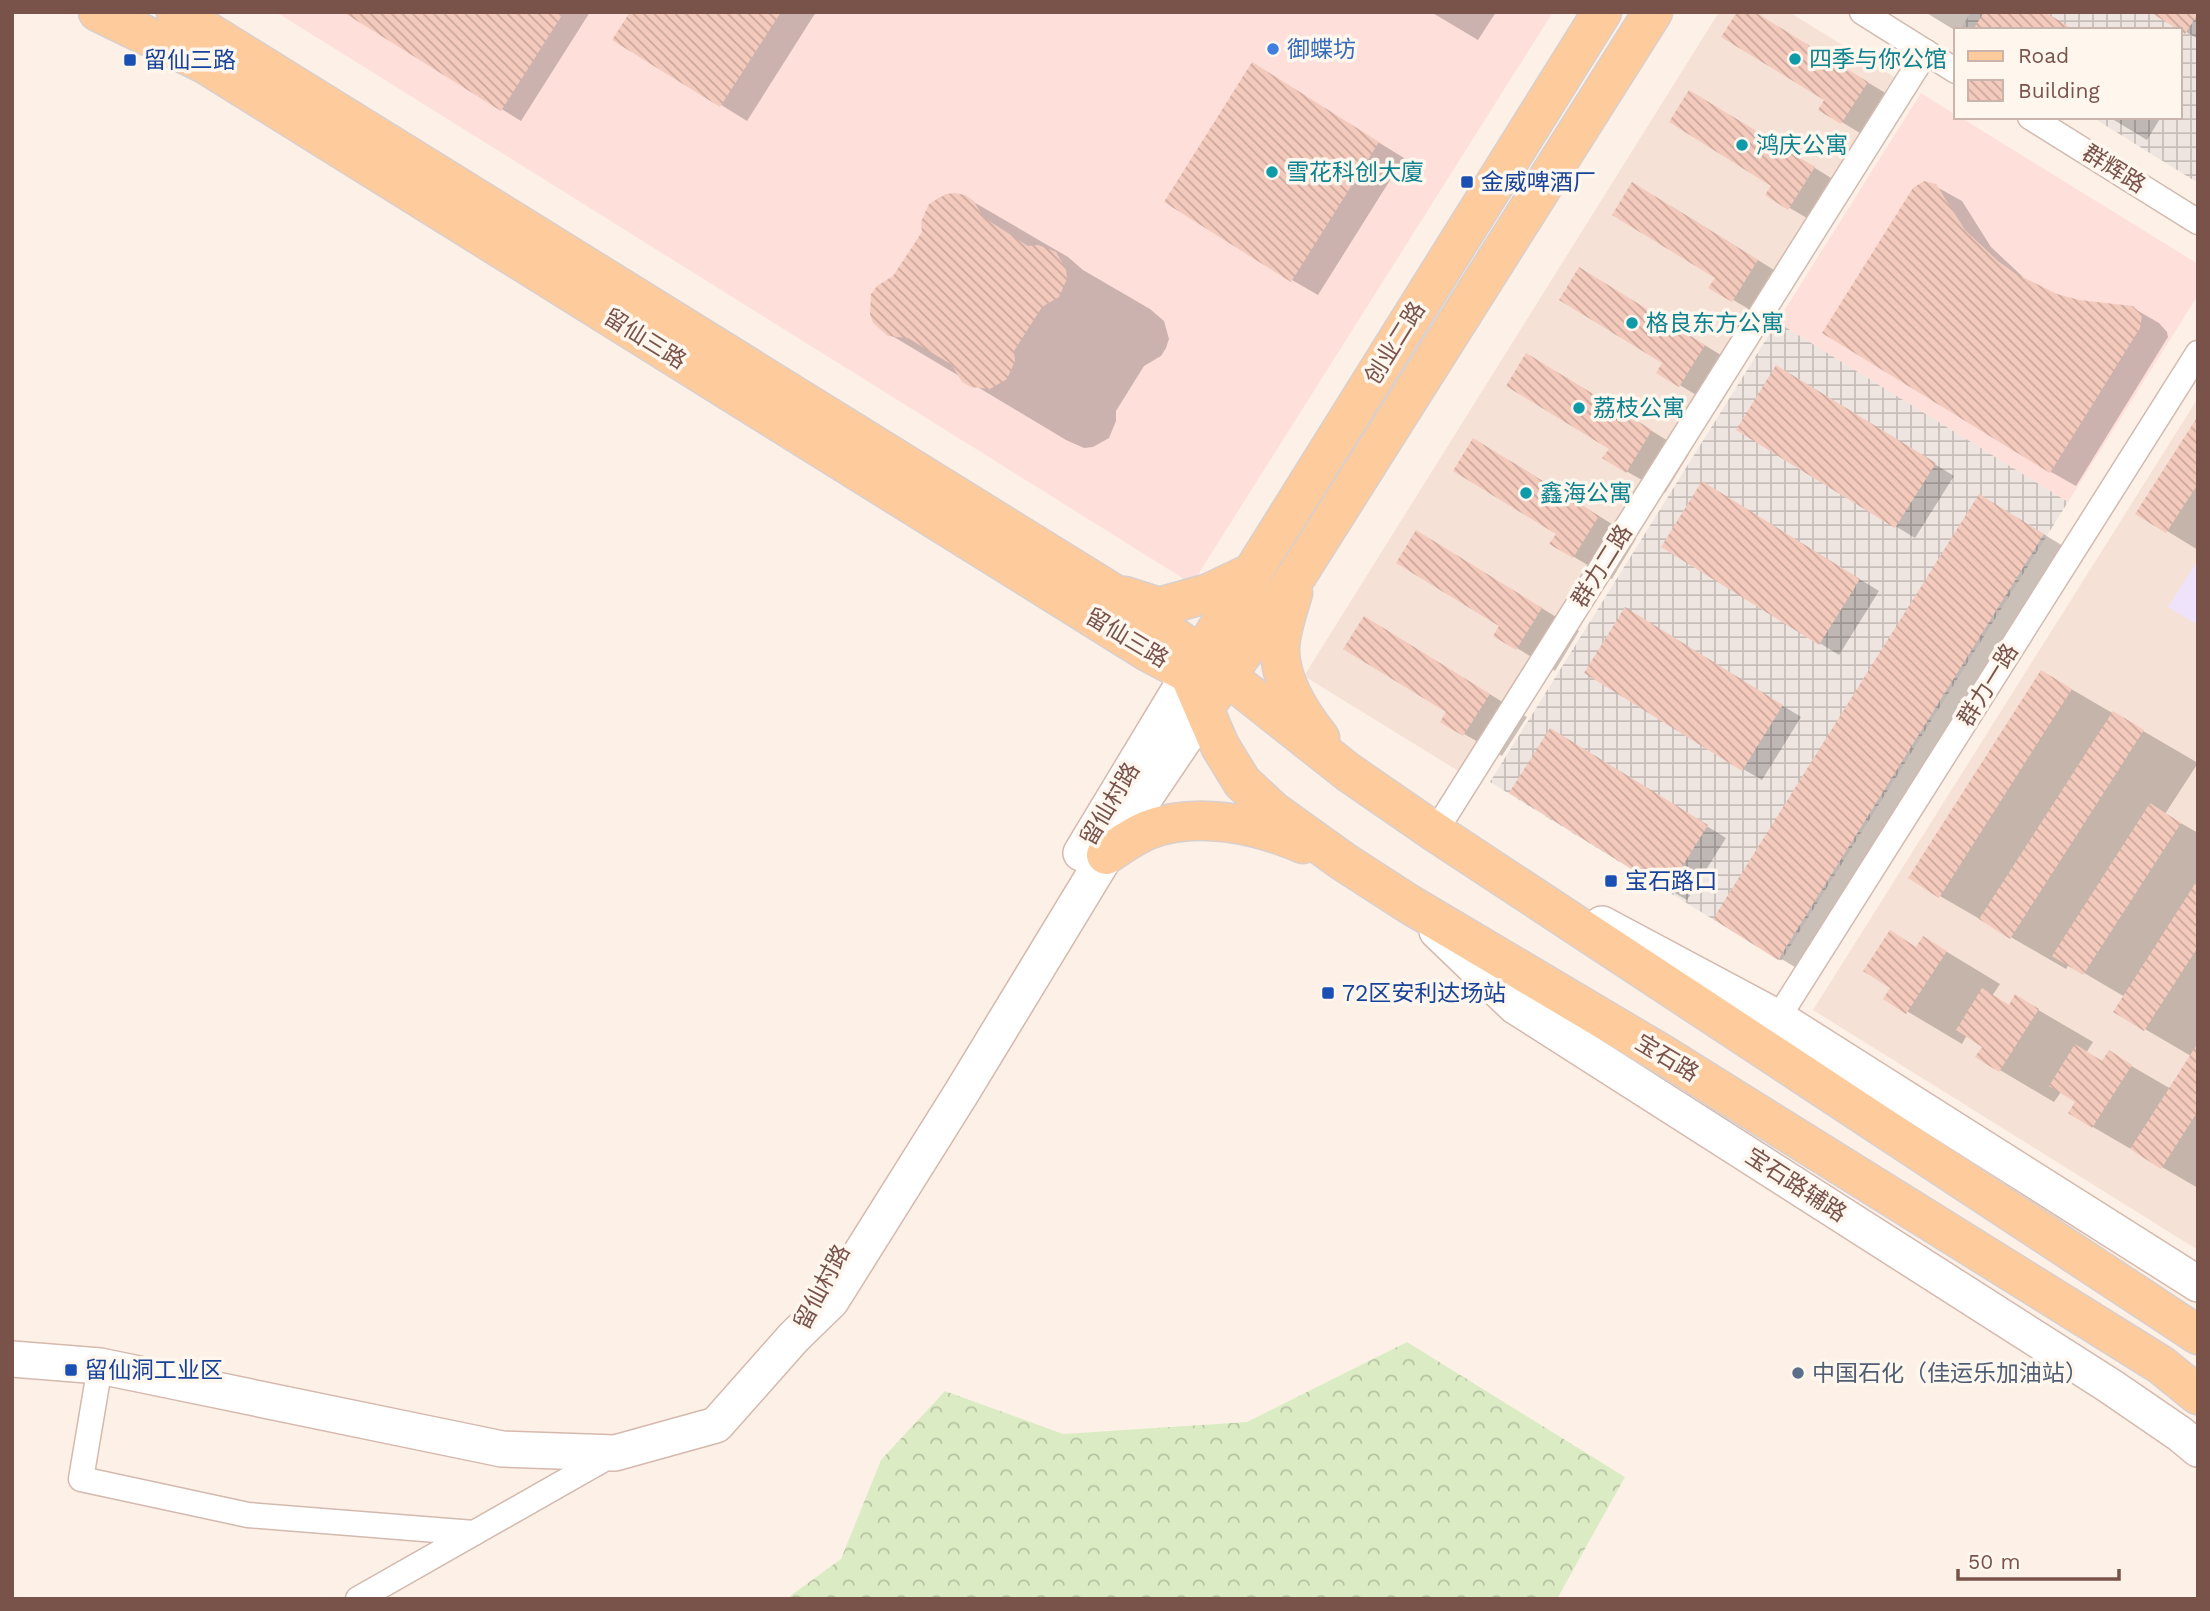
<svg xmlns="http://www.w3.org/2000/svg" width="2210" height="1611" viewBox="0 0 2210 1611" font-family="'Work Sans','Noto Sans SC',sans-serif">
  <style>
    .residential { fill: #f5e1d5 }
    .commercial { fill: #fedfda }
    .industrial { fill: url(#industrial-grid) }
    .education { fill: #eee3fa }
    .forest { fill: url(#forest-crowns) }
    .shadow { fill: #0003 }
    .building { fill: url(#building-back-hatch) }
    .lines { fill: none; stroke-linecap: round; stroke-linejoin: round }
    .street-casing { stroke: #d3b9ae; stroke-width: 27 }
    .secondary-casing { stroke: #d6b8ac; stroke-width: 38 }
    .primary-casing { stroke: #d9cfcc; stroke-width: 41 }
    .street { stroke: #fff; stroke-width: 24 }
    .secondary { stroke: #fff; stroke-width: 35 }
    .primary { stroke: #fecb9d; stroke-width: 38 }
    .shop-dot { fill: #3f7fe0; stroke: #fff6ee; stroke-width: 2.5 }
    .culture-dot { fill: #0f9aa8; stroke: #fff6ee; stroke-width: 2.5 }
    .transit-dot { fill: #1a4fb4; stroke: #fff6ee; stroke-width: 2.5 }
    .service-dot { fill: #5c6f8a; stroke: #fff6ee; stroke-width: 2.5 }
    .labels { text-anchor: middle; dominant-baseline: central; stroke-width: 7; stroke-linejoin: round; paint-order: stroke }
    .shop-label { font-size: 23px; fill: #366cbe; stroke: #fff6ee; text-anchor: start }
    .culture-label { font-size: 23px; fill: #0d838f; stroke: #fff6ee; text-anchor: start }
    .transit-label { font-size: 23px; fill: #164399; stroke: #fff6ee; text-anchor: start }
    .street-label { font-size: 23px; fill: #79534a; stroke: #fff6ee }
    .service-label { font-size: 23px; fill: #4e5e75; stroke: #fff6ee; text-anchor: start }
  </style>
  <defs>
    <pattern id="industrial-grid" width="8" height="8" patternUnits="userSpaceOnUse" patternTransform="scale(1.75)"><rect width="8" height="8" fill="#eee5e0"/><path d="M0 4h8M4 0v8" fill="none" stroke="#c6bcb8"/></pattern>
    <pattern id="forest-crowns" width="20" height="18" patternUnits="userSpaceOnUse" patternTransform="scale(1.75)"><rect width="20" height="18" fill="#dbecc4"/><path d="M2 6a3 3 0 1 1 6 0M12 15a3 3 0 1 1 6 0" fill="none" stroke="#b6c2a1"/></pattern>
    <pattern id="building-back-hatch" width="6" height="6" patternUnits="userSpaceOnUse" patternTransform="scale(1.75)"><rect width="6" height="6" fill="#f4cabd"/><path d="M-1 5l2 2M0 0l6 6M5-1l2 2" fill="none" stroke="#caa79c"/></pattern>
  </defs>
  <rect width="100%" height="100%" fill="#fdf1e7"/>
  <!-- residential -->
  <g class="residential">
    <path d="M1719,12H1789L1894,77L1460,772L1304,676Z"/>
    <path d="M2198,398V1250L1813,1010Z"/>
  </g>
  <!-- commercial -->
  <g class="commercial">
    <path d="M276,12H1553L1192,584Z"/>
    <path d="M1921,93L1956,115V117H1960L2198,264V295L2068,502L1777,322Z"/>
  </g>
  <!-- industrial -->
  <g class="industrial">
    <path d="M1971,12H2198V183L2092,117H2180V30H1960Z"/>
    <path d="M1777,322L2068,502L1781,961L1490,782Z"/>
  </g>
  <!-- education -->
  <path class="education" d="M2198,560V625L2168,607Z"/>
  <!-- forest -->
  <path class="forest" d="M1407,1342L1625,1477L1557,1599H786L841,1559L881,1460L945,1391L1063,1434L1247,1422Z"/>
  <!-- shadow -->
  <g class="shadow">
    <path d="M346,12H590L521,121Z"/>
    <path d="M632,12H816L747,121L615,39Z"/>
    <path d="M1431,12H1496L1478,40Z"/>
    <path d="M1925,12H2043L2072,30L1956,31Z"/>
    <path d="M2153,12H2198V39Z"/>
    <path d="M1780,29L1905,105L1880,145L1820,109L1827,100Z"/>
    <path d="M1278,80L1404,158L1318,295L1292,280Z"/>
    <path d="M1728,114L1852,191L1827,230L1768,195L1774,185Z"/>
    <path d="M2109,117H2161L2147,140Z"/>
    <path d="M1935,186L1962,201L1991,247L2024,278L2057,295L2101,306L2133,308L2159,323L2167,332L2168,337L2076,486L2051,472Z"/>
    <path d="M946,195L965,197L1068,257L1083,270L1150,309L1164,321L1169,339L1166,348L1161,356L1144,366L1116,411V421L1109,438L1093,447L1084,448L1066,440L889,334L895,277L923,232L925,213L937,199Z"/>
    <path d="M1671,206L1795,283L1771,322L1711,287L1717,277Z"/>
    <path d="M1618,292L1742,368L1718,408L1658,372L1664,363Z"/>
    <path d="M1565,377L1689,454L1665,493L1626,471Z"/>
    <path d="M1796,379L1954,476L1915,538L1738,430Z"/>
    <path d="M2198,419V550L2138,513Z"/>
    <path d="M1512,462L1636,539L1612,579L1574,557Z"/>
    <path d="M1722,495L1879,591L1839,655L1663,547Z"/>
    <path d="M1999,507L2063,546L1798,969L1716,919Z"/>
    <path d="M1455,555L1579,631L1555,671L1495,635L1501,626Z"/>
    <path d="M1645,620L1801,717L1762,780L1743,769Z"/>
    <path d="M1402,640L1527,717L1502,756L1442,721L1449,711Z"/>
    <path d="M2042,672L2198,763L2165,814L2198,833V1188L2093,1127L2078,1102L2061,1092L2054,1102L1978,1057L1984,1046L1967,1035L1962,1044L1885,998L1924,938L2000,984L1992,996L2010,1006L2016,997L2093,1042L2086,1053L2103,1062L2109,1053L2171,1089L2191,1056L2145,1029L2125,997L2069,964L2066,969L1940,896Z"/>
    <path d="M1569,741L1726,838L1687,900L1668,889Z"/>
  </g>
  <!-- building -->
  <g class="building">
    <path d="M343,12H564L501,111Z"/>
    <path d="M630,12H781L720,107L612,40Z"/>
    <path d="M1737,12H1755L1868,82L1841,124L1818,110L1824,100L1721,37Z"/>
    <path d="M1984,12H2045L2074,30H1973Z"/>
    <path d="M2150,12H2198V14L2185,34Z"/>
    <path d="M1252,62L1379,142L1291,282L1164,202Z"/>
    <path d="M1689,90L1815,167L1788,210L1765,195L1771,186L1669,122Z"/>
    <path d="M1924,181L1936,184L1965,230L1998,261L2016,274L2057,294L2079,300L2133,306L2142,315L2140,328L2050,473L1822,333L1913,188Z"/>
    <path d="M1632,182L1758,260L1732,302L1708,288L1715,278L1612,215Z"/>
    <path d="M955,193L965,195L974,201L983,217L1028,246L1038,245L1056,252L1066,269L1067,279L1059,297L1042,307L1014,351L1015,361L1007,379L990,389L971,387L962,382L952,365L908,338L888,336L873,323L870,314L871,294L877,286L893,276L922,232L921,222L929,204L946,194Z"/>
    <path d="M1579,267L1705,345L1679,387L1656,373L1662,363L1559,300Z"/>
    <path d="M1526,353L1652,430L1626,473L1602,458L1609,449L1506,386Z"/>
    <path d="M1776,365L1936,463L1895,528L1736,430Z"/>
    <path d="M2198,416V484L2166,533L2135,514Z"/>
    <path d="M1473,438L1599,516L1573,558L1549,544L1556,534L1453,471Z"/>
    <path d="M1702,481L1860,579L1819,645L1661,547Z"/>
    <path d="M1979,494L2044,534L1778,960L1713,919Z"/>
    <path d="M1416,530L1542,608L1516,650L1493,636L1499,626L1396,563Z"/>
    <path d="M1625,607L1783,705L1742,771L1584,673Z"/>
    <path d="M1364,616L1490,694L1463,736L1440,722L1446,712L1343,649Z"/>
    <path d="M2041,670L2072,689L1939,898L1908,878Z"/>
    <path d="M2113,711L2144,730L2010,939L1979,919Z"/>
    <path d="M1550,728L1708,825L1667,891L1509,793Z"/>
    <path d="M2150,803L2181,823L2083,975L2052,956Z"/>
    <path d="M2198,879V947L2144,1031L2113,1012Z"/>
    <path d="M1890,930L1916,947L1923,936L1947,951L1906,1014L1883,999L1890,988L1863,971Z"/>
    <path d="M1982,988L2009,1005L2015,994L2039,1009L1999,1072L1975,1057L1982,1047L1956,1030Z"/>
    <path d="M2198,1043V1111L2161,1169L2130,1149Z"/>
    <path d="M2075,1044L2102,1061L2109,1050L2132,1065L2092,1128L2068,1113L2075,1102L2049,1086Z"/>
  </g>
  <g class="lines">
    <defs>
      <g id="street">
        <path d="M1862,12L1956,71"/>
        <path d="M2030,117L2198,222"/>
        <path d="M1435,832L1926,52"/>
        <path d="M1778,1018L2198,353"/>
        <path d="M100,1366L81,1479L248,1515L474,1533"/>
        <path d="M358,1599L613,1454"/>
      </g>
      <g id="secondary">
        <path d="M1081,853L1189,674"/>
        <path d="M1602,924L1778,1018L2198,1284"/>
        <path d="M1437,931L1515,1006L2110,1386L2180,1434L2198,1449"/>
        <path d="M12,1359L100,1366L502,1449L615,1453L716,1425L794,1337L831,1301L962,1092L1106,855L1204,710"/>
      </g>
      <g id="primary">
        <path d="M98,12L205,64L1148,652L1189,674"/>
        <path d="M176,12L1111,592L1200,655L1348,772L1435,832L2198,1335"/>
        <path d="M1293,593C1288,610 1281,629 1280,647C1279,681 1300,713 1320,738"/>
        <path d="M1125,596L1159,607L1209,593L1251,573"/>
        <path d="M1189,674L1220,746L1242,782L1273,811L1344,862L1409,904L1662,1054L2161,1365L2198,1395"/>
        <path d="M1189,674L1602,12"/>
        <path d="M1212,697L1298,574L1653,12"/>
        <path d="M1106,855C1120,846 1133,836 1148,830C1196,811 1257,824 1303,844"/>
      </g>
    </defs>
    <!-- street casing -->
    <use href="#street" class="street-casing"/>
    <!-- secondary casing -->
    <use href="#secondary" class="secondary-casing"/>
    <!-- primary casing -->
    <use href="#primary" class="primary-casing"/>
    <!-- street -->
    <use href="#street" class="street"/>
    <!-- secondary -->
    <use href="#secondary" class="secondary"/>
    <!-- primary -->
    <use href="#primary" class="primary"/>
  </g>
  <!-- markers -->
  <circle class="shop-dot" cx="1273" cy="49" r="7"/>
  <g class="culture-dot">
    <circle cx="1795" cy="59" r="7"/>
    <circle cx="1742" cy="145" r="7"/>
    <circle cx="1272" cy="172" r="7"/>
    <circle cx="1632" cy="323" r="7"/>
    <circle cx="1579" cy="408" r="7"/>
    <circle cx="1526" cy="493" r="7"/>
  </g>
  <g class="transit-dot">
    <rect x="123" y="53" width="14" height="14" rx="3.5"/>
    <rect x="1460" y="175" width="14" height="14" rx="3.5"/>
    <rect x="1604" y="874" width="14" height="14" rx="3.5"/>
    <rect x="1321" y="986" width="14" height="14" rx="3.5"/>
    <rect x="64" y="1363" width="14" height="14" rx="3.5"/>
  </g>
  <circle class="service-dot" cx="1798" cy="1373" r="7"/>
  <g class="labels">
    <!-- shop labels -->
    <g class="shop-label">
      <text x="1287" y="49">御蝶坊</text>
    </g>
    <!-- culture labels -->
    <g class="culture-label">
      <text x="1809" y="59">四季与你公馆</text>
      <text x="1756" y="145">鸿庆公寓</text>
      <text x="1286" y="172">雪花科创大廈</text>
      <text x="1646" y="323">格良东方公寓</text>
      <text x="1593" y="408">荔枝公寓</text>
      <text x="1540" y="493">鑫海公寓</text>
    </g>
    <!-- transit labels -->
    <g class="transit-label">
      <text x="144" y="60">留仙三路</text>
      <text x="1481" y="182">金威啤酒厂</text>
      <text x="1625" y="881">宝石路口</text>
      <text x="1342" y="993">72区安利达场站</text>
      <text x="85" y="1370">留仙洞工业区</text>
    </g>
    <!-- street labels -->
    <g class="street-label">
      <text transform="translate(2114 169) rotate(32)">群辉路</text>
      <text transform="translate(645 339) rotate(32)">留仙三路</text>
      <text transform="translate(1395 343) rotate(-58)">创业二路</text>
      <text transform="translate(1602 566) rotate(-58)">群力二路</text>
      <text transform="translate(1127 638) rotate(31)">留仙三路</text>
      <text transform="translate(1988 685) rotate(-58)">群力一路</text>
      <text transform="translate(1110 804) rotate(-59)">留仙村路</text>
      <text transform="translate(1667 1058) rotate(31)">宝石路</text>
      <text transform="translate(1796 1185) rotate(33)">宝石路辅路</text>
      <text transform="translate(822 1287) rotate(-62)">留仙村路</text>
    </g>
    <!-- service labels -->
    <g class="service-label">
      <text x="1812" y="1373">中国石化（佳运乐加油站）</text>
    </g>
  </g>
  <!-- border -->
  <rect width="2210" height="1611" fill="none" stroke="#79534a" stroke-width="28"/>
  <!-- legend -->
  <rect x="1954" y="28" width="228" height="91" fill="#fff6ee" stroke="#c9b5ac" stroke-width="2"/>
  <rect x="1968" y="51" width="35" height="10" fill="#fecb9d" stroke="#c9b5ac" stroke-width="2"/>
  <text x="2018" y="63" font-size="21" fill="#79534a">Road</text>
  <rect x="1968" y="80" width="35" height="21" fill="url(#building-back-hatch)" stroke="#c9b5ac" stroke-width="2"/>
  <text x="2018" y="98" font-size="21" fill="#79534a">Building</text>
  <!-- scale -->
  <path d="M1958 1569v10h161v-10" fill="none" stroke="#79534a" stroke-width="3.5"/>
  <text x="1968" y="1569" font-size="21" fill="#79534a" stroke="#fff6ee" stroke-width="5" paint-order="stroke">50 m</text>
</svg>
